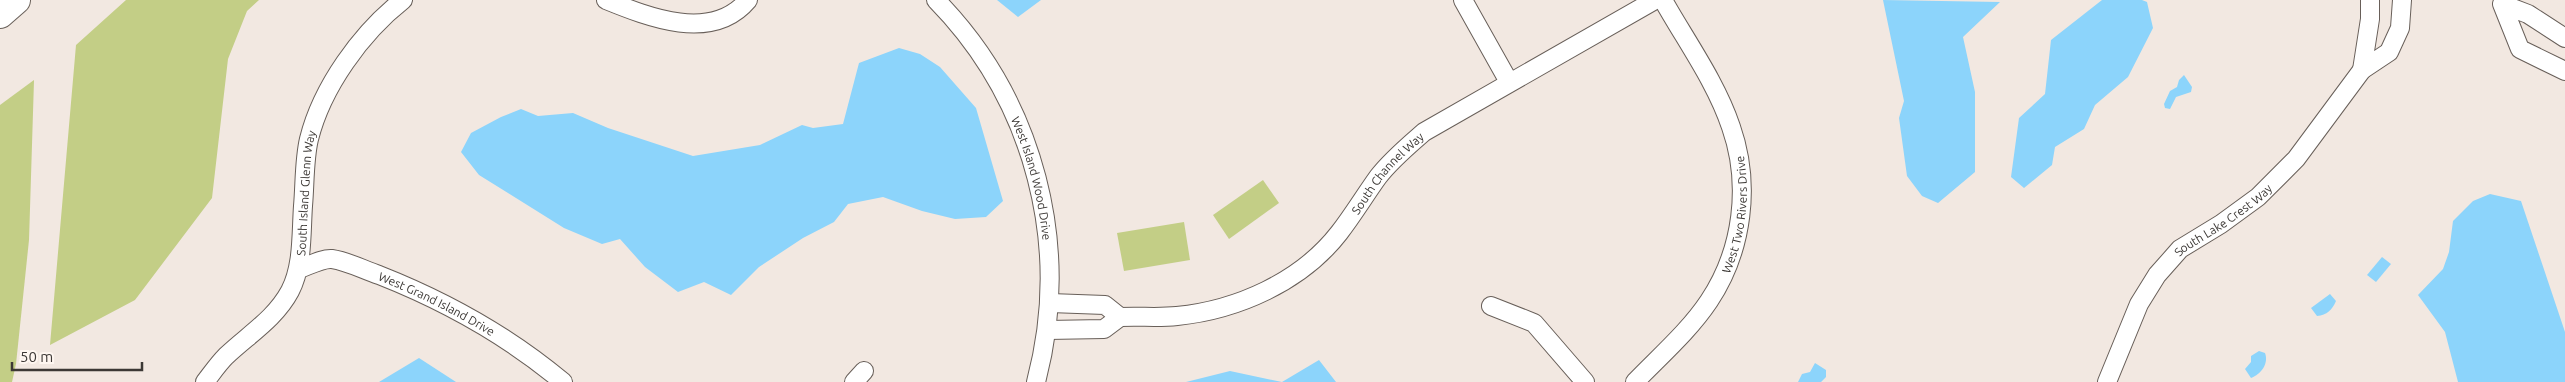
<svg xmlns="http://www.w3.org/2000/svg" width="2565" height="382" viewBox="0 0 2565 382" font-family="Ubuntu,sans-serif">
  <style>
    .green { fill: #c3ce86 }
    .water { fill: #8cd4fb }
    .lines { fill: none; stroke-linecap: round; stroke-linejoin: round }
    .minor-casing { stroke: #685f59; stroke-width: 20 }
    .trunk-casing { stroke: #685f59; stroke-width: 30 }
    .minor { stroke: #fff; stroke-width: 18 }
    .trunk { stroke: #fff; stroke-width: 28 }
    .labels { text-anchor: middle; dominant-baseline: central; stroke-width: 4.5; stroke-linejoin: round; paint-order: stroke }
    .street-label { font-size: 12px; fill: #3c3835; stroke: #fef6f0 }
  </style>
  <rect width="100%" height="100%" fill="#f2e8e1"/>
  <!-- green -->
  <g class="green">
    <path d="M126,0H259L247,11L228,59L212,198L135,300L50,345L76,45Z"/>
    <path d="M34,80L29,240L16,364L12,382H0V105Z"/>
    <path d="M1263,180L1279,203L1229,239L1213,215Z"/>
    <path d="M1184,222L1190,260L1124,271L1117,233Z"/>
  </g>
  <!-- water -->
  <g class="water">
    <path d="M997,0H1041L1018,17Z"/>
    <path d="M1883,0L2000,2L1963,37L1975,92V172L1938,203L1922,196L1907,176L1899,118L1904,101Z"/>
    <path d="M2102,0H2142L2147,2L2153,28L2128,77L2095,105L2084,129L2055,147L2052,165L2024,188L2011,177L2019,118L2045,94L2051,40Z"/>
    <path d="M899,48L920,54L940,67L976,108L1003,201L986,217L955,219L922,211L883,197L848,204L834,222L803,238L759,267L731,295L704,282L678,292L645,267L620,239L602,244L564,228L479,175L461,152L471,133L501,117L521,109L538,116L573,113L608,128L693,156L760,145L802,125L813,128L843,124L859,63Z"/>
    <path d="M2184,75L2192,87L2191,92L2176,97L2170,109L2165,108L2164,104L2170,91L2177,87L2179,80Z"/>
    <path d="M2490,194L2521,201L2565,332V382H2458L2445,332L2418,295L2443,269L2449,252L2453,221L2473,201Z"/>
    <path d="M2382,257L2391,264L2376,282L2367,275Z"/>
    <path d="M2330,294L2336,301C2332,310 2327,315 2317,316L2311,308Z"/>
    <path d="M2259,351L2265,353C2269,364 2261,374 2251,378L2245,369L2251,362V356Z"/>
    <path d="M419,358L456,382H379Z"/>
    <path d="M1319,360L1336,382H1186L1230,371L1282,382Z"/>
    <path d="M1815,363L1826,370V377L1821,382H1798L1802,374L1810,372Z"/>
  </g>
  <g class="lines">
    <defs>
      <g id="minor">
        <path d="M606,0C648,17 712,43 748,0"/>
        <path id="s1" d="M936,0C1035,101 1072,246 1036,382"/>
        <path d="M1463,0L1509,82"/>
        <path d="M2370,0V19L2362,70L2389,52L2400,28L2402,0"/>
        <path d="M2565,38L2528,14L2502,4L2520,49L2565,71"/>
        <path id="s2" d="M299,269C308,266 323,258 332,259C347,261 364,270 379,275C445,301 508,336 563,382"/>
        <path d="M1491,306L1534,323L1585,382"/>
        <path id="s3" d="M1120,317C1139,316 1159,318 1177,316C1237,310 1301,282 1339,233C1353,215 1365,195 1378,177C1391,160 1408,146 1424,132L1655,0"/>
        <path d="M1047,330L1104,329L1120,317L1105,305L1050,303"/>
        <path id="s4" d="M205,382C212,373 218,364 226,356C248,335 275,319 290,291C303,266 301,235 303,206C305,184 304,160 309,139C322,87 361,33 403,0"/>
        <path d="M854,382L864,371"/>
        <path id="s5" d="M1635,382C1660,356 1689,331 1709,301C1743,250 1751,184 1731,127C1716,82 1686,41 1663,0"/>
        <path id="s6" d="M2107,382L2139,304L2157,275L2180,249L2221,224L2258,197L2296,159L2362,70"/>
      </g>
      <path id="trunk" d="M0,14L16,0"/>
    </defs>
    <!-- minor casing -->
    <use href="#minor" class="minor-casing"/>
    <!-- trunk casing -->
    <use href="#trunk" class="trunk-casing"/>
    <!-- minor -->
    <use href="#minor" class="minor"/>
    <!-- trunk -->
    <use href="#trunk" class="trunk"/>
  </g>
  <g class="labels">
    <!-- street labels -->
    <g class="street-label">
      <text stroke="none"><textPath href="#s3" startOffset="321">South Channel Way</textPath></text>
      <text stroke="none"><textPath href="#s1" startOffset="206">West Island Wood Drive</textPath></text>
      <text stroke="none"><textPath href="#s4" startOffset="225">South Island Glenn Way</textPath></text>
      <text stroke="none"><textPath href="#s5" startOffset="202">West Two Rivers Drive</textPath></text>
      <text stroke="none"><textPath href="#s6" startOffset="205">South Lake Crest Way</textPath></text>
      <text stroke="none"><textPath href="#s2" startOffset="149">West Grand Island Drive</textPath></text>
    </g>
  </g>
  <!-- scale -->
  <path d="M12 362v8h130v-8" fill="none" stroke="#3c3835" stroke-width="2.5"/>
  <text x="20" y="362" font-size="15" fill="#3c3835" stroke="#fef6f0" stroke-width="4" paint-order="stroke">50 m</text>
</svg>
